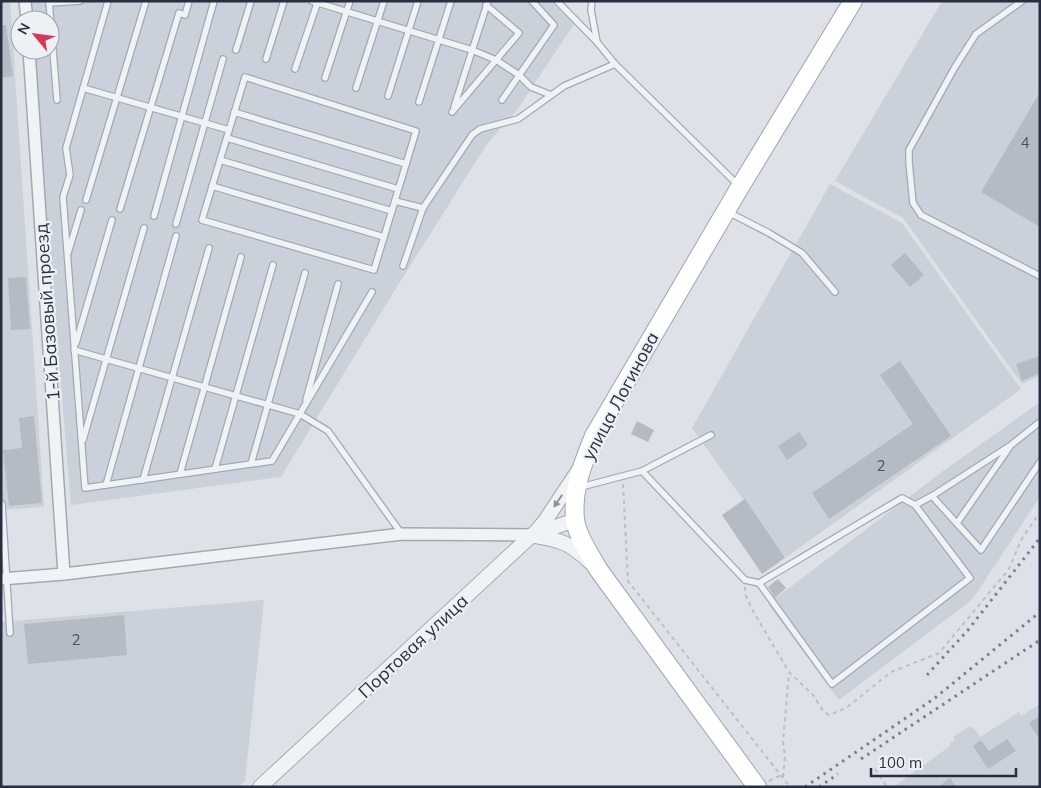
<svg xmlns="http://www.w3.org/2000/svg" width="1041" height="788" viewBox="0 0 1041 788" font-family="Mulish,sans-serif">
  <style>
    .built { fill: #cbd1da }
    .building { fill: #b4bbc5 }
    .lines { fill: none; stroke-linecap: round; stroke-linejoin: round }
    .service-casing { stroke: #a3a9b2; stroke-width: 8 }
    .minor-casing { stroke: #a3a9b2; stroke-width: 14 }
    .tertiary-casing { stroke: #a3a9b2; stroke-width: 16 }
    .primary-casing { stroke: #9ca6b5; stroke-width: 20 }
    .path { stroke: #bbc0c7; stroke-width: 2; stroke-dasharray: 4 4; stroke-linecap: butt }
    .service { stroke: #f0f3f6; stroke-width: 5.5 }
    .minor { stroke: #f0f3f6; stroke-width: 11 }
    .tertiary { stroke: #f0f3f6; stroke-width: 14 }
    .primary { stroke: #fff; stroke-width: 18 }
    .rail { stroke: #768193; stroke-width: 3; stroke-dasharray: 2.5 5; stroke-linecap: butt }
    .oneway { fill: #8b929b }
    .labels { text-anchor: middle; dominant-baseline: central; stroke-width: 4.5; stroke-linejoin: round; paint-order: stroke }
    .number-label { font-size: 15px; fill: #4a5361 }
    .street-label { font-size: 18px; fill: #263040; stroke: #edf1f6 }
  </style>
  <rect width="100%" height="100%" fill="#dee2e8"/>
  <!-- built -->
  <g class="built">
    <path d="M1,1H10L44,507L1,510Z"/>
    <path d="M32,1H551L574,24L517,110L487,144L393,293L281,477L71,505L45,194L35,50H50V20H33Z"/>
    <path d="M942,1H1040V376L1022,384L903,218L835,181Z"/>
    <path d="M830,184L902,223L1021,389L785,558L692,428Z"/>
    <path d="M1040,402V497L972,600L839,700L768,604L943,471Z"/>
    <path d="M264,600L245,781L239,787H1V622Z"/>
    <path d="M1040,704V787H897L896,785L950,746V743L955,740L953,737L970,726L976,730L980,737L1019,712L1021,716Z"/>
  </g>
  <!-- building -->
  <g class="building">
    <path d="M1,25H6L13,76L1,78Z"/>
    <path d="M1040,92V227L981,192Z"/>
    <path d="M905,253L924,275L910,287L891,265Z"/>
    <path d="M26,277L30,329L11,330L8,278Z"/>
    <path d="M1040,356V373L1022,381L1016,364Z"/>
    <path d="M900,361L951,436L829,519L812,493L913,424L880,375Z"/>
    <path d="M34,416L42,503L9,506L3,450L22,448L19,418Z"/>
    <path d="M637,421L654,430L648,442L631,434Z"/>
    <path d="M799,432L808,445L787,460L778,446Z"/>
    <path d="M745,499L785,558L762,574L722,515Z"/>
    <path d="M778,579L786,588L775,598L768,587Z"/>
    <path d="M124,615L127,655L28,664L24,624Z"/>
    <path d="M1040,716V740L1029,723Z"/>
    <path d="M1007,739L1016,751L988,769L973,746L981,740L989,751Z"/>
    <path d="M950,778L956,787H938Z"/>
  </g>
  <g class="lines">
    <defs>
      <g id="service">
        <path d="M49,1L57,100"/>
        <path d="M108,1L66,148L70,175L63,197L85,488L272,461L372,292"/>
        <path d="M312,1L472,50L496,60L519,75L531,87L551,95"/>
        <path d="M557,1L597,42L615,64L738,185"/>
        <path d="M592,1L591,10L597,42"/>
        <path d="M1022,1L976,34L955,67L909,150V162L913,203L921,215L1040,276"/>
        <path d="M49,3L80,1"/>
        <path d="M236,50L251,1"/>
        <path d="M266,59L284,1"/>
        <path d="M295,69L318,1"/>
        <path d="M245,77L416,131L374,270L202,220Z"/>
        <path d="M325,78L350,1"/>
        <path d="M83,88L229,130"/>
        <path d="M356,88L384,1"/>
        <path d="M388,96L418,1"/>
        <path d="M502,100L554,25L532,1"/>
        <path d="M419,102L451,1"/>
        <path d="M454,107L488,1"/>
        <path d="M234,112L406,164"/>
        <path d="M452,112L519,33L486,5"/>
        <path d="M227,138L398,189"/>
        <path d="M220,160L392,211"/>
        <path d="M212,186L384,237"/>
        <path d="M86,200L146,1"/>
        <path d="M395,201L423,208"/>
        <path d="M120,209L179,13L185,15L189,1"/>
        <path d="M728,212L769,233L802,253L835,292"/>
        <path d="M154,216L214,1"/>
        <path d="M176,224L223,59"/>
        <path d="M68,253L81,210"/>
        <path d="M403,266L423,208L472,135L480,129L518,119L564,86L615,64"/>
        <path d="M76,343L112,220"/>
        <path d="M74,350L300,414L328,431L401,533"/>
        <path d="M306,400L338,284"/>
        <path d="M711,435L642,471L745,580L759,583L832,684L970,578L915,505L932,496L981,550L1040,462"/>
        <path d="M83,440L144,228"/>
        <path d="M251,464L305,273"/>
        <path d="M215,469L273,265"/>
        <path d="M180,474L241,257"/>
        <path d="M143,480L209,248"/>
        <path d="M106,485L176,236"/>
        <path d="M581,487L642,471"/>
        <path d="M932,496L1011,445L1040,422"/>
        <path d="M2,504L10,633"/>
        <path d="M957,523L1009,448"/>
        <path d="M759,583L902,498L915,505"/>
      </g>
      <g id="minor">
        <path d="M25,1L27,20"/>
        <path d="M29,50L64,574"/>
        <path d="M1,579L64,574L402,534L532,535"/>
      </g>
      <g id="tertiary">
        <path d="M533,535L545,521L578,471"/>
        <path d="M535,536C562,540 571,544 591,563"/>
        <path d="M260,787L532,535L575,520"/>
      </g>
      <path id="primary" d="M757,787L598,569C590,554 577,536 575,519C572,489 583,463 594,436L740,187L853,1"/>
    </defs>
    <!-- service casing -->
    <use href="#service" class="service-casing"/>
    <!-- minor casing -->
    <use href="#minor" class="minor-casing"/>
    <!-- tertiary casing -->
    <use href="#tertiary" class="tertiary-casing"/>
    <!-- primary casing -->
    <use href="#primary" class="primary-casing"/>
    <!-- path -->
    <g class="path">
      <path d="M623,484L628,581L790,787"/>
      <path d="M745,587V594L753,611L789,672L813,695L824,712L829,715L846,708L891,672L939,653L1009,569L1021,540L1040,512"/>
      <path d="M875,769L887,787"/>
      <path d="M783,777L785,757L783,743L789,672"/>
      <path d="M769,781L781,775"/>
    </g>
    <!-- service -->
    <use href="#service" class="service"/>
    <!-- minor -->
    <use href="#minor" class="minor"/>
    <!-- tertiary -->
    <use href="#tertiary" class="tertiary"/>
    <!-- primary -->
    <use href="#primary" class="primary"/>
    <!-- rail -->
    <g class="rail">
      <path d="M927,675L968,630L1040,538"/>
      <path d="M861,759L1040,640"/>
      <path d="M805,787L935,698L1040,612"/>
      <path d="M819,787L838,774"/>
    </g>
  </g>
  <!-- one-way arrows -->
  <defs><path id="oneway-solid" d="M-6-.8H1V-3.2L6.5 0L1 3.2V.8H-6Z" transform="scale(1.25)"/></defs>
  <use class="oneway" href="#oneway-solid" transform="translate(558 501) rotate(124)"/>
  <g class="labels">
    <!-- number labels -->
    <g class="number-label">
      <text x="1025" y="142">4</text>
      <text x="881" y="465">2</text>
      <text x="76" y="639">2</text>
    </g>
    <!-- street labels -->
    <g class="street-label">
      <text transform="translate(47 312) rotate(-94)">1-й Базовый проезд</text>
      <text transform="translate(620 396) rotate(-62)">улица Логинова</text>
      <text transform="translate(413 646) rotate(-43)">Портовая улица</text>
    </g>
  </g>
  <!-- border -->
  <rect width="1041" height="788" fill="none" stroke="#263040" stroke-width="5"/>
  <!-- north arrow -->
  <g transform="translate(35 35) rotate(299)"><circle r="24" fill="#edf1f6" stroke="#9da4ad"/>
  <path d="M0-4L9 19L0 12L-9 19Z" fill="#d53a54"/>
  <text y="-8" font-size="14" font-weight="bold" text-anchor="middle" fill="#263040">N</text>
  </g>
  <!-- scale -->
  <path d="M871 768v8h145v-8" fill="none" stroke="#263040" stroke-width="2.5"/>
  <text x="878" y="768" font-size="15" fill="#263040" stroke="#edf1f6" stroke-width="4" paint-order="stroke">100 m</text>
</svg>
